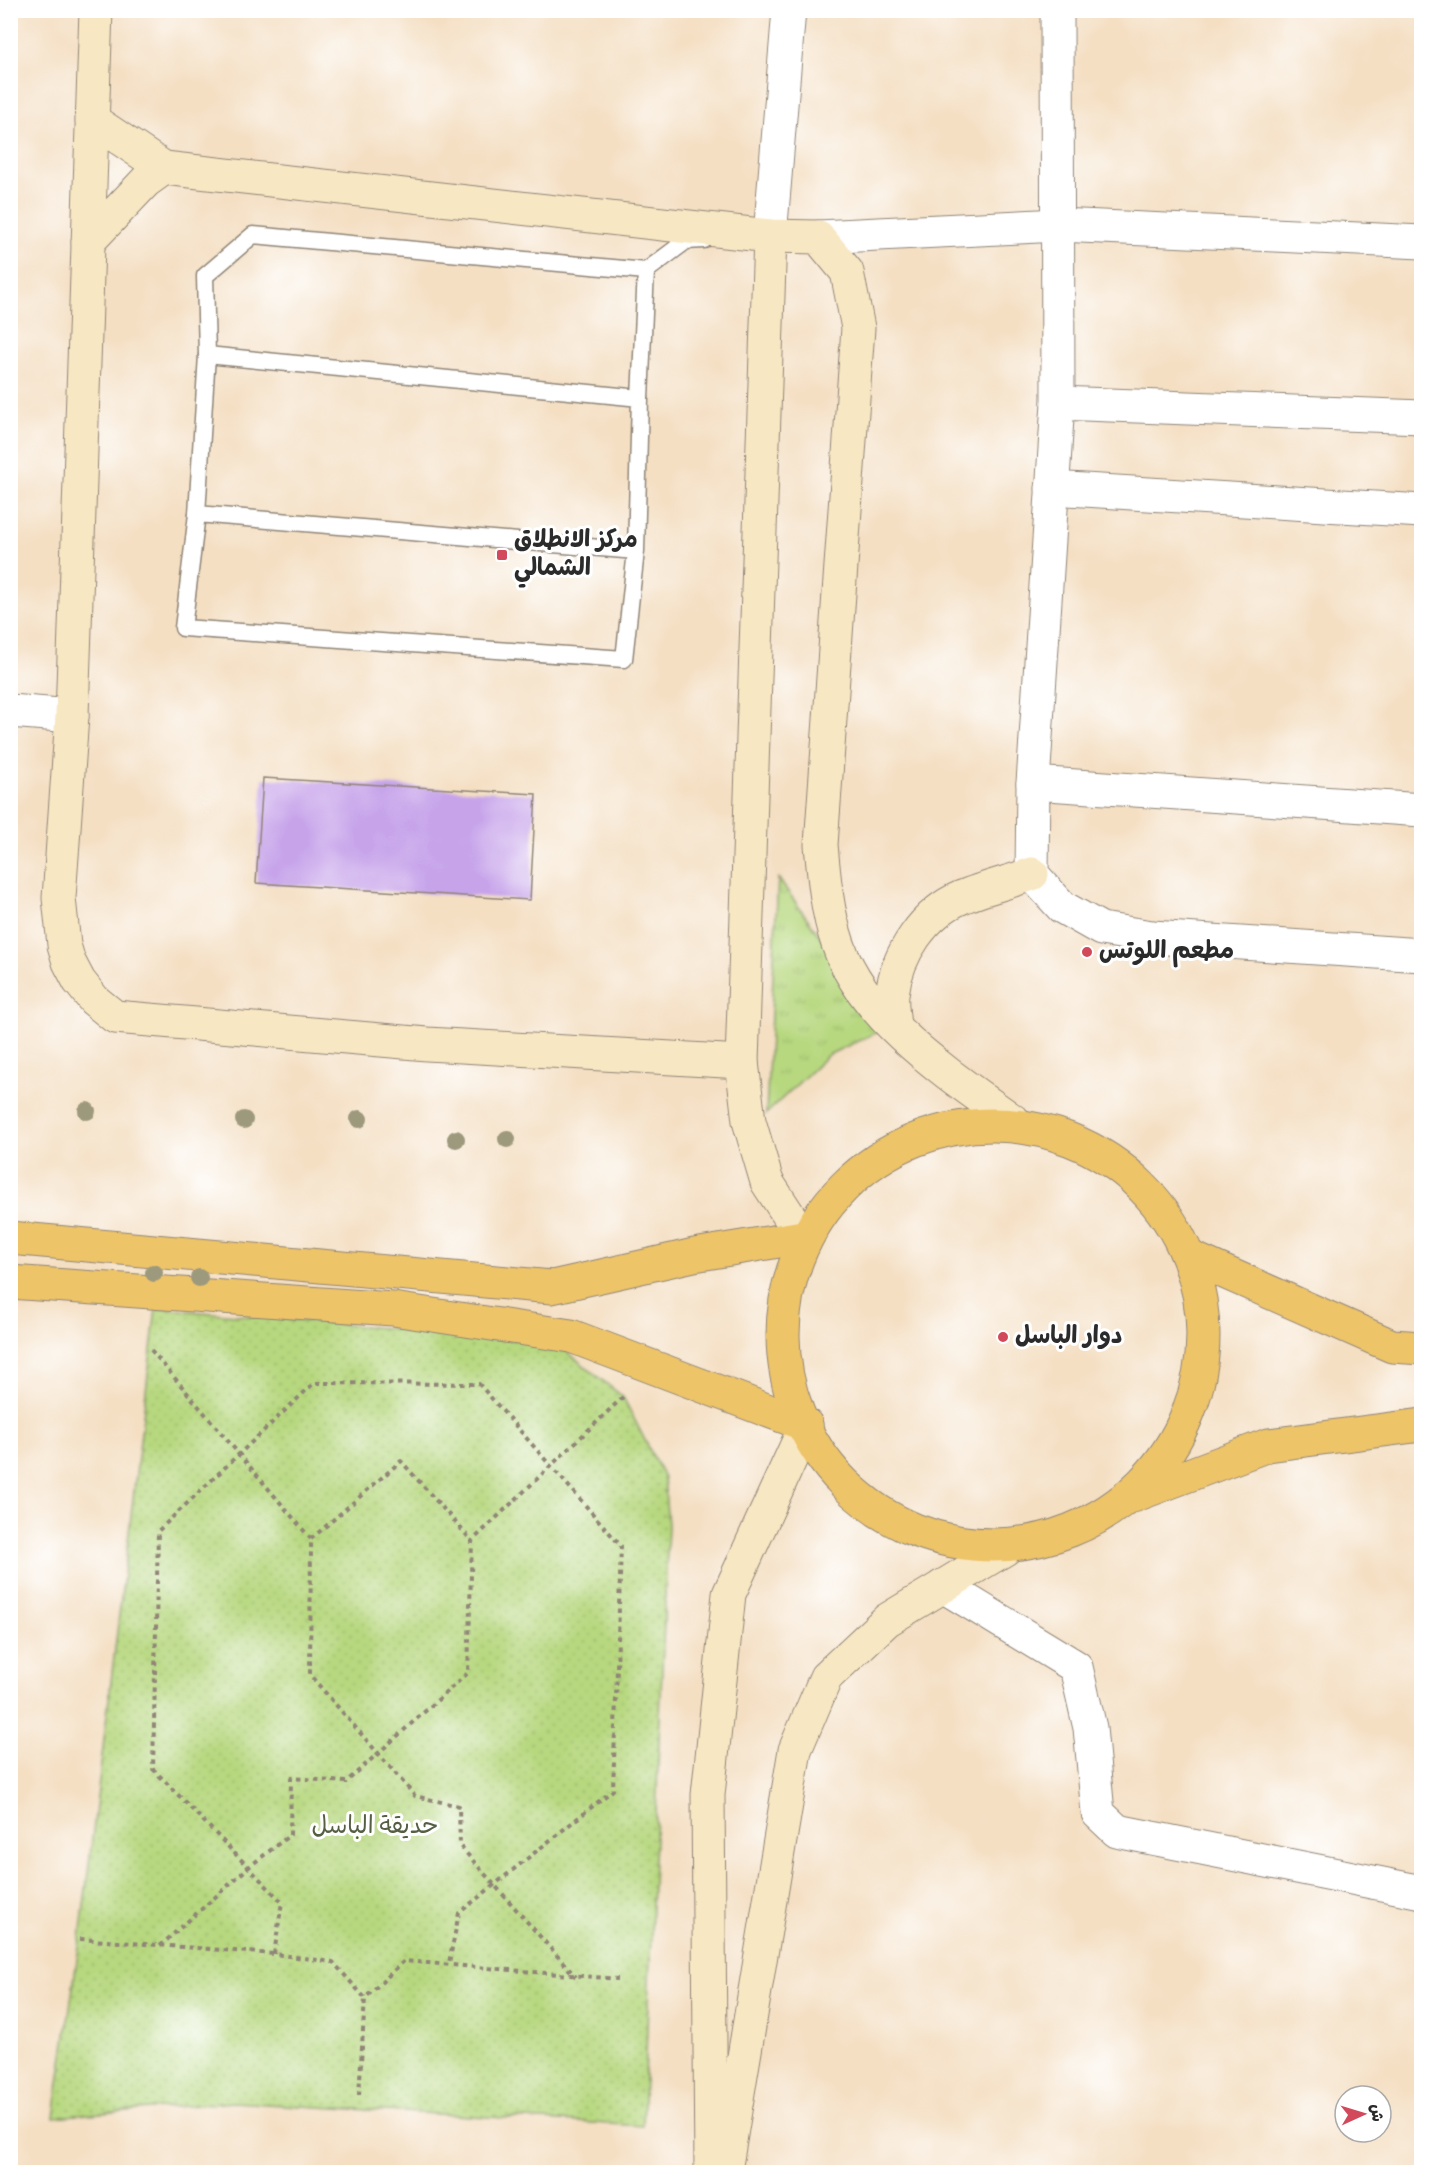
<svg xmlns="http://www.w3.org/2000/svg" width="1432" height="2183" viewBox="0 0 1432 2183" font-family="'Indie Flower','Playpen Sans Arabic',sans-serif">
  <style>
    .grass { fill: url(#grass-tufts); stroke: #718255; stroke-width: 1.5 }
    .park { fill: url(#park-dots); stroke: #718255; stroke-width: 1.5 }
    .building { fill: #c7a4ea }
    .lines { fill: none; stroke-linecap: round; stroke-linejoin: round }
    .lane-casing { stroke: #908577; stroke-width: 19 }
    .street-casing { stroke: #908577; stroke-width: 35 }
    .secondary-casing { stroke: #908577; stroke-width: 35 }
    .primary-casing { stroke: #908577; stroke-width: 35 }
    .path { stroke: #908577; stroke-width: 4; stroke-dasharray: 4.5 4.5; stroke-linecap: butt }
    .lane { stroke: #fff; stroke-width: 16 }
    .street { stroke: #fff; stroke-width: 33 }
    .secondary { stroke: #f8e7c3; stroke-width: 33 }
    .primary { stroke: #eec469; stroke-width: 33 }
    .tree { fill: #9d997d }
    .poi-dot { fill: #d1495b; stroke: #fff; stroke-width: 2 }
    .labels { text-anchor: middle; dominant-baseline: central; stroke-width: 6; stroke-linejoin: round; paint-order: stroke }
    .poi-label { font-size: 24px; font-weight: bold; fill: #2b2b2b; stroke: #fff; text-anchor: start }
    .park-label { font-size: 24px; fill: #555f44; stroke: #fff }
  </style>
  <defs>
    <pattern id="grass-tufts" width="24" height="20" patternUnits="userSpaceOnUse" patternTransform="scale(1.5)"><rect width="24" height="20" fill="#b7d87f"/><path d="M3 7l-1-3M5 7V3M7 7l1-3M15 17l-1-3M17 17v-4M19 17l1-3" fill="none" stroke="#9eba6e"/></pattern>
    <pattern id="park-dots" width="8" height="8" patternUnits="userSpaceOnUse" patternTransform="scale(1.5)"><rect width="8" height="8" fill="#b7d87f"/><path d="M2 2h.1M6 6h.1" fill="none" stroke="#9eba6e" stroke-width="1.8" stroke-linecap="round"/></pattern>
  </defs>
  <rect width="100%" height="100%" fill="#fff"/>
  <filter id="ink" filterUnits="userSpaceOnUse"><feTurbulence type="fractalNoise" baseFrequency=".0167" numOctaves="2"/><feDisplacementMap in="SourceGraphic" scale="12" xChannelSelector="R" yChannelSelector="G"/><feConvolveMatrix kernelMatrix="1 2 1 2 8 2 1 2 1" color-interpolation-filters="sRGB"/></filter>
  <filter id="wash" filterUnits="userSpaceOnUse"><feTurbulence type="fractalNoise" baseFrequency=".008" numOctaves="4" result="noise"/><feDisplacementMap in="SourceGraphic" scale="24" xChannelSelector="R" yChannelSelector="G"/><feGaussianBlur stdDeviation="1.35" result="paint"/><feColorMatrix in="noise" values="0 0 0 0 0 0 0 0 0 0 0 0 0 0 0 0 0 1.4 0 .05"/><feComposite in="paint" operator="in"/></filter>
  <g filter="url(#wash)">
    <rect width="100%" height="100%" fill="#f4dfc3"/>
    <!-- grass -->
    <path class="grass" d="M778,878L886,1028L828,1055L766,1114Z"/>
    <!-- park -->
    <path class="park" d="M156,1308L556,1343L623,1397L664,1478L668,1525L643,2126L233,2102L54,2117L80,1939Z"/>
    <g id="blocks">
      <!-- building -->
      <path class="building" d="M263,778L536,794L530,900L256,883Z"/>
    </g>
  </g>
  <g filter="url(#ink)">
    <use href="#blocks" fill-opacity="0" stroke="#908577" stroke-width="1.5"/>
    <g class="lines">
      <defs>
        <g id="lane">
          <path d="M640,398L646,271"/>
          <path d="M197,514L207,355"/>
          <path d="M636,551L624,659L183,628L197,514L636,551L640,398L207,355L205,276L253,235L646,271L686,241L704,240"/>
        </g>
        <g id="street">
          <path d="M1057,10L1058,403L1033,783L1032,874L1062,907L1101,929L1152,937L1422,955"/>
          <path d="M770,236L789,10"/>
          <path d="M818,237L1059,225L1422,242"/>
          <path d="M1058,403L1422,417"/>
          <path d="M1052,488L1422,511"/>
          <path d="M10,711L72,716"/>
          <path d="M1033,783L1422,810"/>
          <path d="M943,1586L1076,1667L1090,1728L1098,1813L1117,1831L1422,1892"/>
        </g>
        <g id="secondary">
          <path d="M96,10L72,716L59,898L64,945L69,962L79,981L94,1000L115,1017L427,1044L742,1062"/>
          <path d="M92,120L164,168L770,236L818,237L847,272L858,328L821,845C824,878 827,912 838,944C864,1021 953,1077 1016,1123"/>
          <path d="M770,236L742,1062L749,1121L767,1182L803,1237"/>
          <path d="M88,242L146,181L164,168"/>
          <path d="M894,1026C893,1016 891,1004 892,994C897,954 924,913 962,897C984,888 1009,882 1032,874"/>
          <path d="M726,2165L795,1750L826,1677L887,1620L1005,1549"/>
          <path d="M711,2172L708,1795L729,1594L806,1425"/>
        </g>
        <g id="primary">
          <circle cx="993" cy="1335" r="210"/>
          <path d="M10,1238L552,1287L694,1255L803,1237"/>
          <path d="M1190,1257L1392,1346L1422,1348"/>
          <path d="M10,1282L393,1309L571,1336L806,1425"/>
          <path d="M1133,1496L1268,1445L1422,1425"/>
        </g>
      </defs>
      <!-- lane casing -->
      <use href="#lane" class="lane-casing"/>
      <!-- street casing -->
      <use href="#street" class="street-casing"/>
      <!-- secondary casing -->
      <use href="#secondary" class="secondary-casing"/>
      <!-- primary casing -->
      <use href="#primary" class="primary-casing"/>
      <!-- path -->
      <g class="path">
        <path d="M151,1350L311,1539L310,1675L415,1796L459,1806L460,1846L576,1977"/>
        <path d="M311,1539L401,1461L472,1541"/>
        <path d="M80,1939L274,1954L333,1962L365,1998L404,1961L618,1979"/>
        <path d="M160,1946L250,1866L290,1835L291,1778L346,1782L468,1673L472,1541L623,1397"/>
        <path d="M274,1954L282,1902L153,1769L158,1531L314,1383L479,1384L621,1546L613,1790L459,1913L449,1963"/>
        <path d="M359,2095L365,1998"/>
      </g>
      <!-- lane -->
      <use href="#lane" class="lane"/>
      <!-- street -->
      <use href="#street" class="street"/>
      <!-- secondary -->
      <use href="#secondary" class="secondary"/>
      <!-- primary -->
      <use href="#primary" class="primary"/>
    </g>
    <!-- trees -->
    <g class="tree">
      <circle cx="87" cy="1111" r="9"/>
      <circle cx="359" cy="1119" r="9"/>
      <circle cx="244" cy="1120" r="9"/>
      <circle cx="456" cy="1139" r="9"/>
      <circle cx="507" cy="1139" r="9"/>
      <circle cx="154" cy="1273" r="9"/>
      <circle cx="199" cy="1278" r="9"/>
    </g>
  </g>
  <!-- markers -->
  <g class="poi-dot">
    <rect x="496" y="549" width="12" height="12" rx="3"/>
    <circle cx="1087" cy="952" r="6"/>
    <circle cx="1003" cy="1337" r="6"/>
  </g>
  <g class="labels">
    <!-- poi labels -->
    <g class="poi-label">
      <text x="514" y="541">مركز الانطلاق<tspan x="514" dy="28">الشمالي</tspan></text>
      <text x="1099" y="952">مطعم اللوتس</text>
      <text x="1015" y="1337">دوار الباسل</text>
    </g>
    <!-- park labels -->
    <g class="park-label">
      <text x="375" y="1827">حديقة الباسل</text>
    </g>
  </g>
  <!-- margin -->
  <rect width="1432" height="2183" fill="none" stroke="#fff" stroke-width="36"/>
  <!-- north arrow -->
  <g transform="translate(1363 2114) rotate(86)"><circle r="28" fill="#ffffff" stroke="#aaaaaa" stroke-width="1.5"/>
  <path d="M0-4.5L10 22L0 15L-10 22Z" fill="#d1495b"/>
  <text y="-9" font-size="16" font-weight="bold" text-anchor="middle" fill="#2b2b2b">ش</text>
  </g>
</svg>
